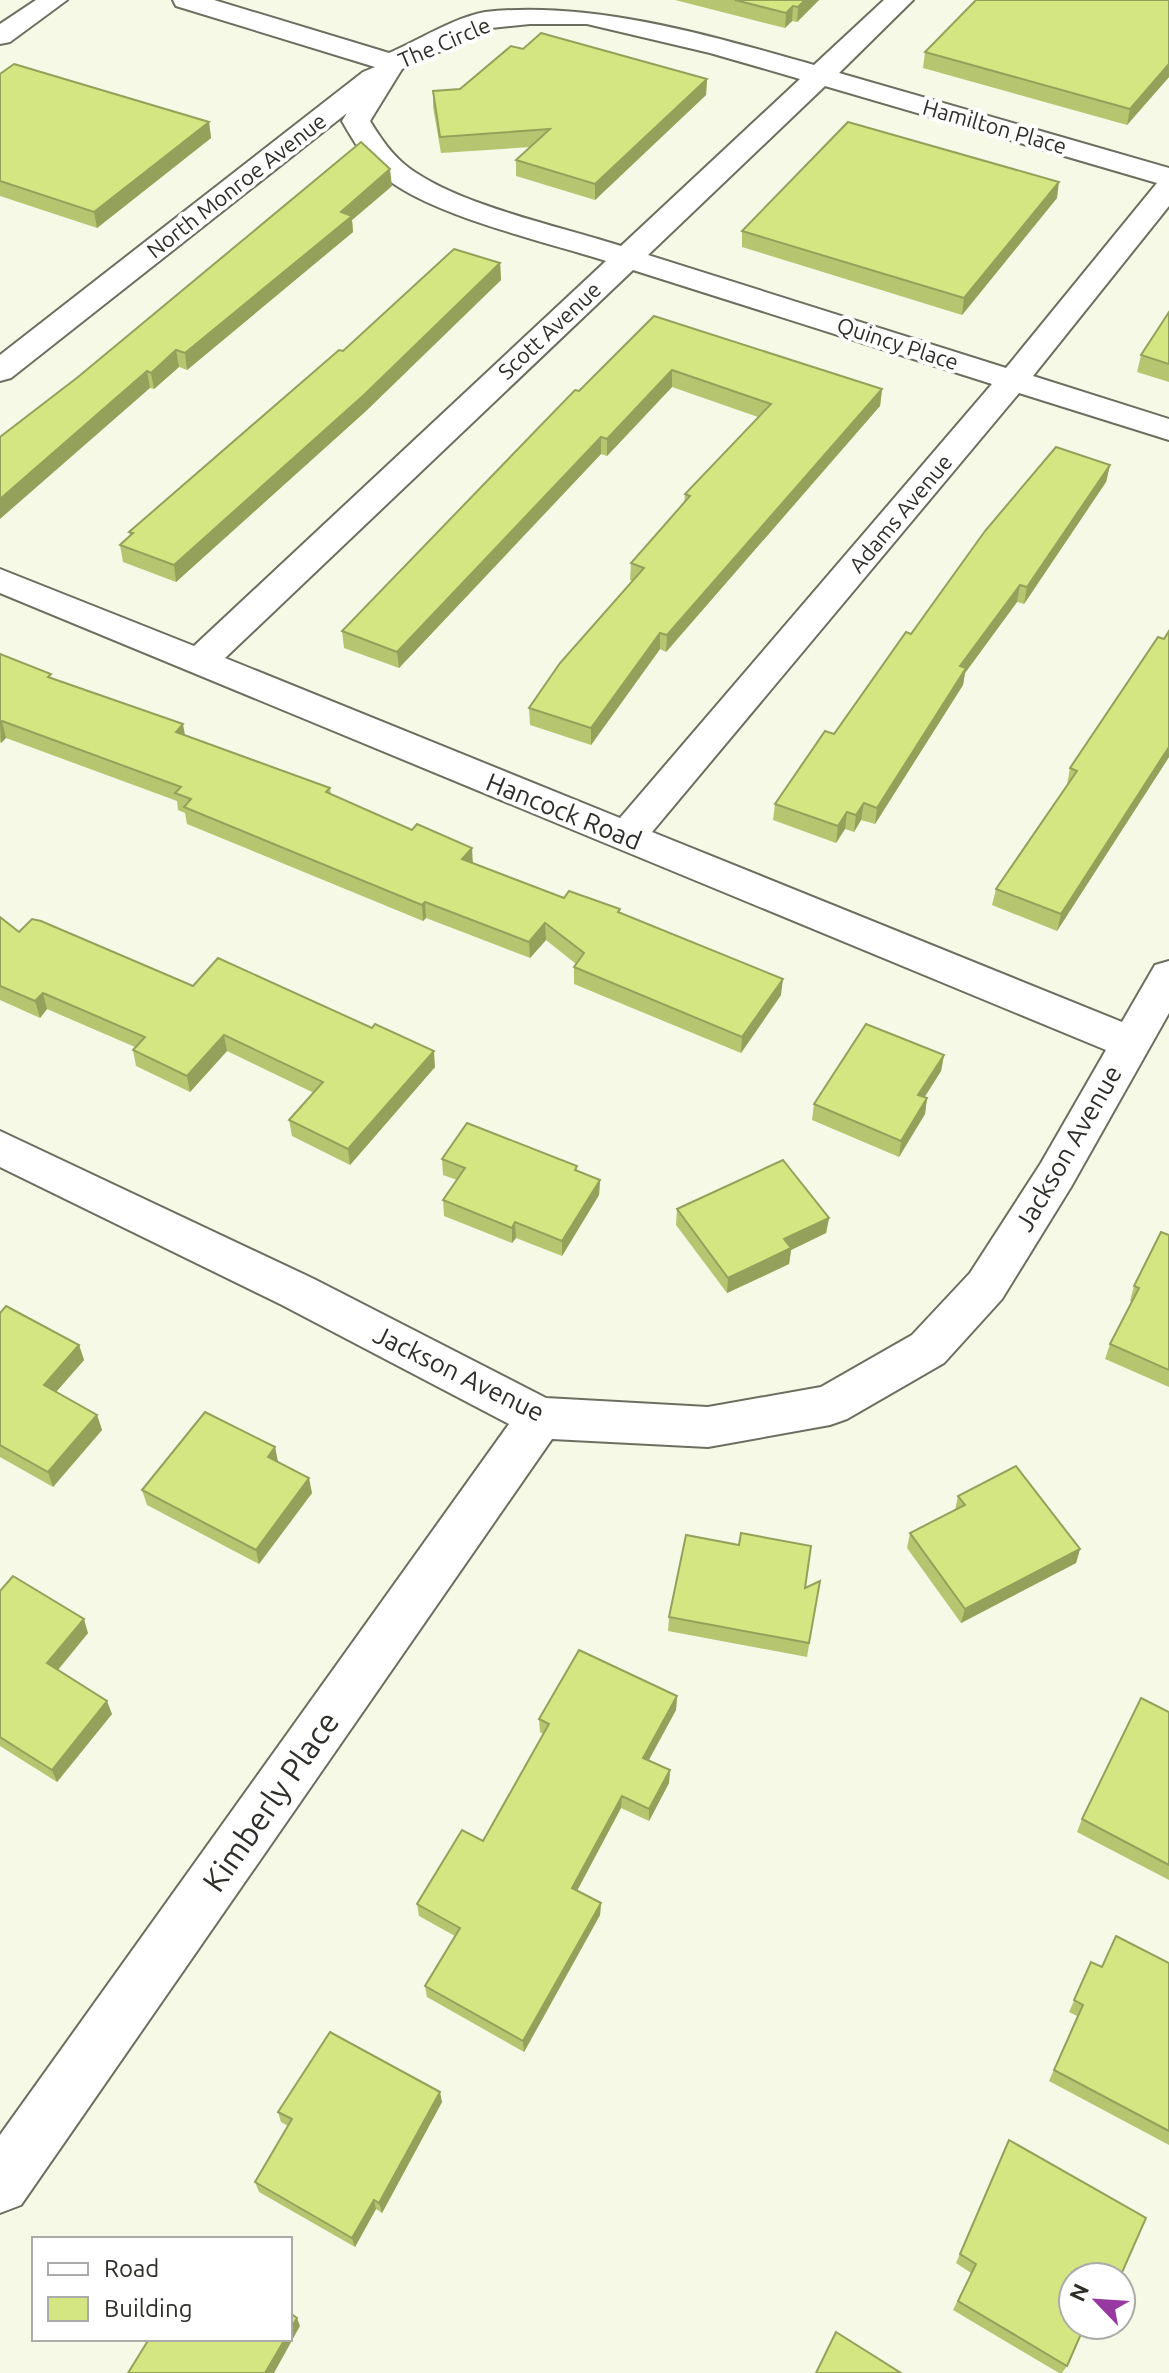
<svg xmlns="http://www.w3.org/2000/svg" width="1169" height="2373" viewBox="0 0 1169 2373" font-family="Ubuntu,sans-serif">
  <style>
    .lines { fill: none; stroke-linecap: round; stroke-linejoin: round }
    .minor-casing { stroke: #6c6f5f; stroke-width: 4 }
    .minor { fill: #fff; fill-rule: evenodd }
    .wall { fill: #b6c670 }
    .shaded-wall { fill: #94a15b }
    .building { fill: #d4e682; stroke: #94a15b; stroke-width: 2 }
    .labels { text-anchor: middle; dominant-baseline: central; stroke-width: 8; stroke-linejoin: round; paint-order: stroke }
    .far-street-label { font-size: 22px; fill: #2d2f28; stroke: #fff }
    .street-label { font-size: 26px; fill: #2d2f28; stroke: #fff }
    .near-street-label { font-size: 32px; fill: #2d2f28; stroke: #fff }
  </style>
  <rect width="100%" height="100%" fill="#f5f9e6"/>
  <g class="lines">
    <defs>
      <g id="minor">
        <path d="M36,0H67L10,42L0,44V24Z"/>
        <path d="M173,0H214L389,53C419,40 453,18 485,12C592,0 712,36 814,65L884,0H913L839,73L1169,168V206L1033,376L1169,419V440L1019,393L652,832L1122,1022L1155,965L1169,961V1013L1071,1187L1002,1299L944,1363L847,1419L830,1425L708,1447L552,1439L21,2205L0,2213V2135L509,1424L282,1305L0,1167V1131L314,1279L546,1398L708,1407L821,1387L912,1335L970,1273L1041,1163L1106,1050L0,593V569L194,646L606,261C546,242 434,216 387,179C367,164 354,142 342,121L347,113L11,378L0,381V355L363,72L375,67L176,6ZM530,24H587L710,53L800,79L621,246C559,226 461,206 409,168C392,155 381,139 370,121L402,69L491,28ZM825,86L1157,183L1006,368L648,255ZM633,270L992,384L620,818L225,658Z"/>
      </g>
    </defs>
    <!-- minor casing -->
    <use href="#minor" class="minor-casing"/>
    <!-- minor -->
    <use href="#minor" class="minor"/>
  </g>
  <!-- wall -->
  <g class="wall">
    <path d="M675,0H819L797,22L792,21L785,28Z"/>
    <path d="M1169,0V77L1127,125L923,68L925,52Z"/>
    <path d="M523,49L707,79L706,95L595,200L516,176V160L531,147L441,153L433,107V91L460,89Z"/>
    <path d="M0,74L209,122L211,138L97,228L0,196Z"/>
    <path d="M392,186L352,220L353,232L187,370L179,367L154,389L150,388L0,437Z"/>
    <path d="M1057,198L962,315L742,247V231Z"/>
    <path d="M500,263L501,280L366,411L176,582L123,562L120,545L130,536L129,532L343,351Z"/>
    <path d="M1169,312V382L1137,372L1141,355Z"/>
    <path d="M654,316L882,389L880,406L666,652L660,649L591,745L530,725L529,708L632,581L630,580L631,563L684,503L685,494L758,417L672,387L607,456L601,454L399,668L344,648L342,631Z"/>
    <path d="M1110,465L1106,482L1024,604L1017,602L965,673L963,685L875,824L861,820L854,832L845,829L836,843L773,820L775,804L834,734L911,634Z"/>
    <path d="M1169,631V757L1057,931L992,905L996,889L1067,785L1070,768Z"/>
    <path d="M0,654L52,678L185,735L330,788L331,794L473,863L564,898L619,913L781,995L741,1053L574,984V967L576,964L546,940L530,958L426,918L423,921L187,824L185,813L178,810L177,801L6,738L1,743L0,742Z"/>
    <path d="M0,917L19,932L193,986L435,1067L350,1165L292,1136L289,1120L314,1093L227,1051L190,1092L136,1066L133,1050L135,1047L47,1009L40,1018L0,1000Z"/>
    <path d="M944,1055L941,1071L924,1097L927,1098L925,1114L899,1157L812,1120L814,1104Z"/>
    <path d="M442,1159L577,1166V1170L600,1180L599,1195L562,1256L516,1238L512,1243L444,1216L443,1200L457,1180L443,1175Z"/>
    <path d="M677,1209L829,1218L826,1233L791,1250L789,1264L727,1293L676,1225Z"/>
    <path d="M1169,1235V1387L1105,1359L1110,1344L1132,1302L1130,1301L1134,1286Z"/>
    <path d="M0,1313L79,1345L84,1360L56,1392L97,1415L102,1430L53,1487L0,1457Z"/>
    <path d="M275,1447L278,1462L312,1493L259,1564L147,1505L142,1490Z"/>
    <path d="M958,1496L1080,1549L1076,1563L961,1623L907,1548L910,1533L955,1510Z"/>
    <path d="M820,1581L807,1657L668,1631L669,1617L805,1588Z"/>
    <path d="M0,1591L88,1633L58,1670L112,1714L57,1782L0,1746Z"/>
    <path d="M677,1696L676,1710L648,1760L670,1770L669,1783L649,1821L621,1808L577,1891L601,1903L600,1915L524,2052L427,1997L425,1986L455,1936L419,1916L417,1904L483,1841L543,1734L540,1732L539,1719Z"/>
    <path d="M1169,1712V1880L1077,1832L1082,1819Z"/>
    <path d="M1091,1962L1102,1967L1169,1963V2145L1049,2081L1077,2016L1069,2012Z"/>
    <path d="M442,2102L382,2213L376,2209L355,2247L259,2192L255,2182L288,2126L281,2122L278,2112Z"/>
    <path d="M1009,2140L1073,2277L1067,2366L1062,2373H1059L953,2310L971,2273L956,2263Z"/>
  </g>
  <!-- shaded-wall -->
  <g class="shaded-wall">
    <path d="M805,0H819L797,22L798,7Z"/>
    <path d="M793,6L792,21L785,28L786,13Z"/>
    <path d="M1169,64V77L1127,125L1130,109Z"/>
    <path d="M707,79L706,95L595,200V184Z"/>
    <path d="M209,122L211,138L97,228L94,212Z"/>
    <path d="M390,169L392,186L352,220L353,232L187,370L185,353Z"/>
    <path d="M1059,182L1057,198L962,315L964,298Z"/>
    <path d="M500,263L501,280L366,411L176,582L174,565Z"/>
    <path d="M176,350L179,367L154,389L151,373Z"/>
    <path d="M672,370V387L607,456V439Z"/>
    <path d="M147,371L150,388L0,519V499Z"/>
    <path d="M882,389L880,406L666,652L667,635Z"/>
    <path d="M601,437V454L399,668L397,652Z"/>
    <path d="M1110,465L1106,482L1024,604L1027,587Z"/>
    <path d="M1020,585L1017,602L965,673L963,685L875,824L877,808L960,666Z"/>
    <path d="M660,633V649L591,745V728Z"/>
    <path d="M2,721L6,738L1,743L0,723Z"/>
    <path d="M183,724L186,741L176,732Z"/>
    <path d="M1169,747V757L1057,931L1061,914Z"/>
    <path d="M864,803L861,820L854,832L856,815Z"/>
    <path d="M847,812L845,829L836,843L838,826Z"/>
    <path d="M472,848L473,865L462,859Z"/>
    <path d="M425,902L426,918L423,921L422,905Z"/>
    <path d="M545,923L546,940L530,958L529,942Z"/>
    <path d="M783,979L781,995L741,1053L742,1037Z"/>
    <path d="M43,993L47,1009L40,1018L35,1001Z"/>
    <path d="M224,1035L227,1051L190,1092L187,1076Z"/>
    <path d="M434,1051L435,1067L350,1165L348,1149Z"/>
    <path d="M944,1055L941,1071L916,1111L918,1095Z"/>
    <path d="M927,1098L925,1114L899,1157L901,1141Z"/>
    <path d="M600,1180L599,1195L562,1256V1241Z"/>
    <path d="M829,1218L826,1233L791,1250L789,1264L727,1293L728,1278L784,1239Z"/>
    <path d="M515,1222L516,1238L512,1243V1228Z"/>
    <path d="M79,1345L84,1360L49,1400L44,1385Z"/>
    <path d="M97,1415L102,1430L53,1487L48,1472Z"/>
    <path d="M275,1447L278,1462L268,1457Z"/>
    <path d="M309,1478L312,1493L259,1564L256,1550Z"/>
    <path d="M1080,1549L1076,1563L961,1623L965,1609Z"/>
    <path d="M84,1619L88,1633L52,1677L47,1663Z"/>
    <path d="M677,1696L676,1710L643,1771V1758Z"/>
    <path d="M107,1701L112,1714L57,1782L52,1770Z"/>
    <path d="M670,1770L669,1783L649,1821V1809Z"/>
    <path d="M622,1796L621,1808L572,1900V1888Z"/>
    <path d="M601,1903L600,1915L524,2052L523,2041Z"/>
    <path d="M440,2092L442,2102L382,2213L379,2203Z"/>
    <path d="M374,2200L376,2209L355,2247L352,2238Z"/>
    <path d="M297,2318L300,2326L274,2373H265L285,2339H290V2330Z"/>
  </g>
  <!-- building -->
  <g class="building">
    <path d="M735,0H805L798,7L793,6L786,13Z"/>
    <path d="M976,0H1169V64L1130,109L925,52Z"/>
    <path d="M541,33L707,79L595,184L516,160L550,129L440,137L433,91L460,89L511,46L523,49Z"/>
    <path d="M14,64L209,122L94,212L0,181V74Z"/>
    <path d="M848,122L1059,182L964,298L742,231Z"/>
    <path d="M361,142L390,169L341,212L352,216L185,353L176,350L151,373L147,371L0,499V437L78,377Z"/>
    <path d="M454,249L500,263L365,394L174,565L120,545L133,533L129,532L339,350L343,351Z"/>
    <path d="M1169,312V364L1141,355Z"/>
    <path d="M654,316L882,389L667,635L660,633L591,728L529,708L560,663L644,568L631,563L690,496L685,494L771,404L672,370L607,439L601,437L397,652L342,631L575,390L579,391Z"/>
    <path d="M1056,447L1110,465L1027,587L1020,585L960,666L966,668L877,808L864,803L856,815L847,812L838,826L775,804L825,731L834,734L906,632L911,634L985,531Z"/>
    <path d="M1169,631V747L1061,914L996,889L1077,771L1070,768L1158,637L1164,639Z"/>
    <path d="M0,654L51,674L48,677L183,724L176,732L330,788L326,792L412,830L417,824L472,848L462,859L564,898L569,891L620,909L618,912L783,979L742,1037L574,967L584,953L545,923L529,942L425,902L422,905L184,807L191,799L175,793L181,787L2,721L0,723Z"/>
    <path d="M0,917L19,932L32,919L41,921L193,986L218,958L372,1028L375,1024L434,1051L348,1149L289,1120L323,1082L224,1035L187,1076L133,1050L145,1037L43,993L35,1001L0,986Z"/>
    <path d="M866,1024L944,1055L918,1095L927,1098L901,1141L814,1104Z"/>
    <path d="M467,1123L577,1166L575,1170L600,1180L562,1241L515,1222L512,1228L443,1200L465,1168L442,1159Z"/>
    <path d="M783,1160L829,1218L784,1239L791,1248L728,1278L677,1209Z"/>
    <path d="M1161,1232L1169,1235V1370L1110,1344L1139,1288L1134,1286Z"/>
    <path d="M6,1306L79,1345L44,1385L97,1415L48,1472L0,1445V1313Z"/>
    <path d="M205,1412L275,1447L268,1457L309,1478L256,1550L142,1490Z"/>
    <path d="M1016,1466L1080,1549L965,1609L910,1533L965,1505L958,1496Z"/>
    <path d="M741,1533L811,1546L805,1588L820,1581L809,1643L669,1617L686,1535L739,1545Z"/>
    <path d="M13,1576L84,1619L47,1663L107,1701L52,1770L0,1737V1591Z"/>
    <path d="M579,1650L677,1696L643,1758L670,1770L649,1809L622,1796L572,1888L601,1903L523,2041L425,1986L460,1928L417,1904L462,1830L483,1841L549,1724L539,1719Z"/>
    <path d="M1141,1698L1169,1712V1865L1082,1819Z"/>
    <path d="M1116,1936L1169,1963V2131L1054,2070L1083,2005L1074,2000L1091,1962L1102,1967Z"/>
    <path d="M330,2032L440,2092L379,2203L374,2200L352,2238L255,2182L292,2119L278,2112Z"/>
    <path d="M1009,2140L1146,2218L1120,2277H1073V2325H1085L1067,2366L958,2301L976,2264L960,2254Z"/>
    <path d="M290,2313L297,2318L290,2330Z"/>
    <path d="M836,2332L901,2373H816Z"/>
    <path d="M149,2339H285L265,2373H128Z"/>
  </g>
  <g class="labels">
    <!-- far-street labels -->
    <g class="far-street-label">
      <text transform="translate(444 42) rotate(-23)">The Circle</text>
      <text transform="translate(995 126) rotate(16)">Hamilton Place</text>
      <text transform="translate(236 185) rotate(-38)">North Monroe Avenue</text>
      <text transform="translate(549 330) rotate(-43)">Scott Avenue</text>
      <text transform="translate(898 343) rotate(18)">Quincy Place</text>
      <text transform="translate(900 513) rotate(-50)">Adams Avenue</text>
    </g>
    <!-- street labels -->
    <g class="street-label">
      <text transform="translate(564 811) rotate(22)">Hancock Road</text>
      <text transform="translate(1068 1148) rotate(-60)">Jackson Avenue</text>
      <text transform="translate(459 1373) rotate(26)">Jackson Avenue</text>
    </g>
    <!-- near-street labels -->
    <g class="near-street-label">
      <text transform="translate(270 1801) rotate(-55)">Kimberly Place</text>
    </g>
  </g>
  <!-- legend -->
  <rect x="32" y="2237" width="260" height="104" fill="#ffffff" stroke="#abaca9" stroke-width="2"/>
  <rect x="48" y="2263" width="40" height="12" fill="#ffffff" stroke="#abaca9" stroke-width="2"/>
  <text x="104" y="2277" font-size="24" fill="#2d2f28">Road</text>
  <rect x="48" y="2297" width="40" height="24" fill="#d4e682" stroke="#abaca9" stroke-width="2"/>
  <text x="104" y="2317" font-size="24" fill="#2d2f28">Building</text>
  <!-- north arrow -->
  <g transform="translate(1097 2301) rotate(295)"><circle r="38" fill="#ffffff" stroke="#abaca9" stroke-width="2"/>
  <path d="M0-6L14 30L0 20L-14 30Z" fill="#9839a2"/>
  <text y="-12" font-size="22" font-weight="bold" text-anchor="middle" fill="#2d2f28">N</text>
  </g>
</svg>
